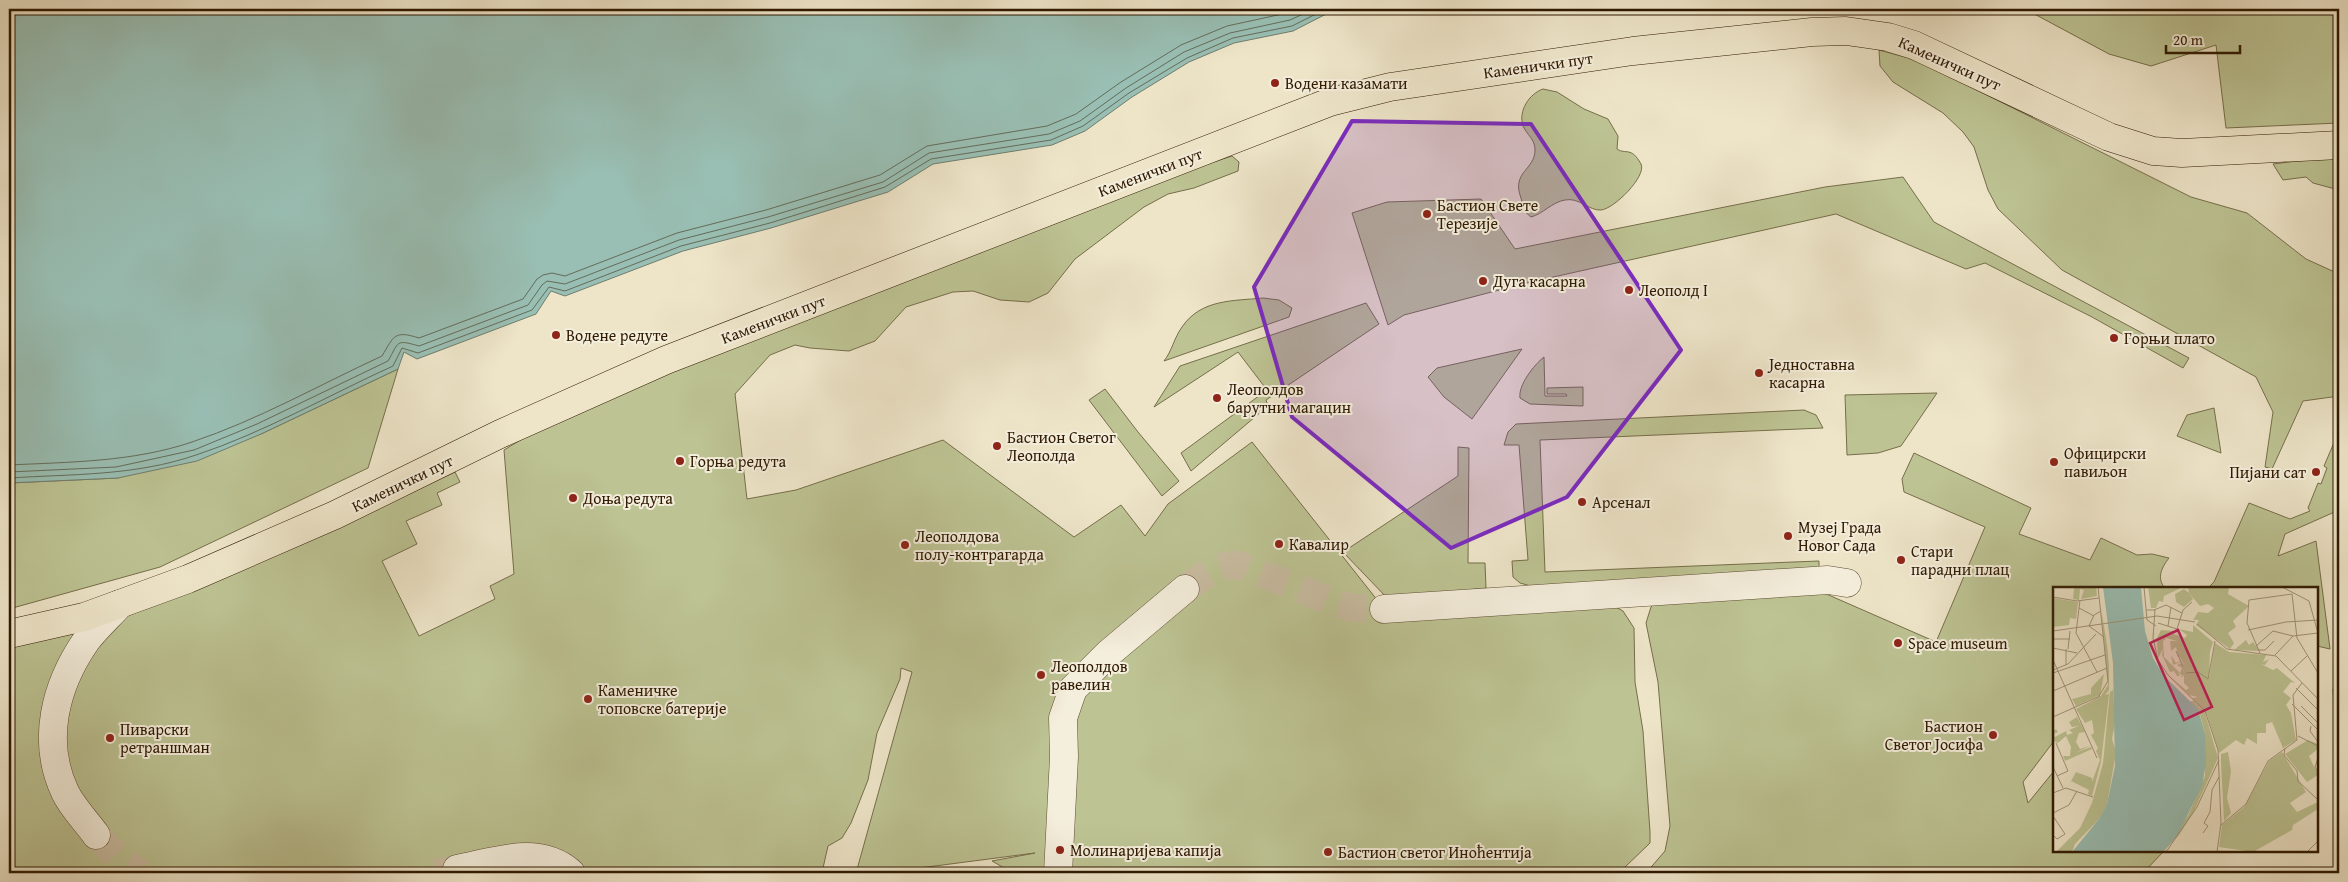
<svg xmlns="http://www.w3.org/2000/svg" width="2348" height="882" viewBox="0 0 2348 882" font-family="'Gentium Book Plus',serif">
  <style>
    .green { fill: #bdc393; stroke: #766e4a }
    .water { fill: #99bfb4; stroke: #6f7d6c }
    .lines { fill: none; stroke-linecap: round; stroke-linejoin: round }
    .shore { stroke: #646c5a; stroke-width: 1 }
    .minor-tunnel { stroke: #c8bca1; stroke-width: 28; stroke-dasharray: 28 14; stroke-linecap: butt }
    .minor-casing { stroke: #5f4c32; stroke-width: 29 }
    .major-casing { stroke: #2f1900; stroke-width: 29 }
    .minor { stroke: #f4eedc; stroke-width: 28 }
    .major { stroke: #eee5c9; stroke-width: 28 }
    .marked { fill: #7b2cbf; fill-opacity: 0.2; stroke: #7b2cbf; stroke-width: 4; stroke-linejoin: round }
    .poi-dot { fill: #8f2418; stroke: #f4eedc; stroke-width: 2 }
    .labels { text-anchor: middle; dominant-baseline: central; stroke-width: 4; stroke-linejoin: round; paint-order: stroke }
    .street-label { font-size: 16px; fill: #2f1900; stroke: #f4eedc }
    .poi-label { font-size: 16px; fill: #2f1900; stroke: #f4eedc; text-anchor: start }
    .inset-road { fill: none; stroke: #a29379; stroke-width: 1 }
    .view { fill: #c2185b; fill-opacity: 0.15; stroke: #c2185b; stroke-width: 2.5 }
    .inset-edge { fill: none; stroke: #2f1900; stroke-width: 2.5 }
  </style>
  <rect width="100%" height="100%" fill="#eee5c9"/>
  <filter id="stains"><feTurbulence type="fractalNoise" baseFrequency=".004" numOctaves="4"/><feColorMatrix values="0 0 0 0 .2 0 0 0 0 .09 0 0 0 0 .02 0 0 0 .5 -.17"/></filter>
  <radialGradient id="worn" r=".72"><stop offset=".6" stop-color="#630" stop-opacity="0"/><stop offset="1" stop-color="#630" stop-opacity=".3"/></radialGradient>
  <!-- green -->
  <g class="green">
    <path d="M2025,9H2339V123L2226,128L2216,45L2151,66L2109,54Z"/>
    <path d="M1879,50L1908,58L1937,70L2191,197L2247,213L2306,259L2339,274V396L2303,401L2272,469L2265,467L2273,412L2256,377L2062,270L1998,209L1988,190L1974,147L1963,132L1943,113L1893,82L1880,66Z"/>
    <path d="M1543,89L1557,92L1584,109L1608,119L1618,136L1617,149C1626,155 1631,146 1641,164C1647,176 1614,209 1601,210C1589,211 1579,197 1565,200C1552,202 1543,214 1531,217C1523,211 1524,208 1521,198C1511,172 1535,170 1535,150C1535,139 1527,135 1523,126C1518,111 1529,94 1543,89Z"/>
    <path d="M1232,156L1239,162L1238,171L1194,188L1168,194L1144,207L1075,259L1048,293L1029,302L1000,300L973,291L953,292L906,307L875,341L849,351L810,348L795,345L770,355L735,394L747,499L796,490L943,440L1074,537L1121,505L1145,536L1168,504L1252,442L1393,620L1614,606L1623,611L1634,628L1635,682L1643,731L1650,832V843L1623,869L1628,873H1069L1068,849L1076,790L1067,680L1048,873H1013L992,861L1035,853L881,873H856L912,672L901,668L900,679L877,733L868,780L851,823L842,838L828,846L823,868L824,873H9V646L352,521L455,472L460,482L437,493L442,505L406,521L417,544L382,561L419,636L495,599L490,586L514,574L504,450L570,410L1171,176Z"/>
    <path d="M2313,159H2339V190L2313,183L2306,177L2283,180L2273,164Z"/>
    <path d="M1903,177L1934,222L2189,358L2183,368L2092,317L1985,263L1966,269L1836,214L1522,284L1404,315L1388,325L1352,213L1387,202L1481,199L1515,249L1825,187Z"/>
    <path d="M1263,298L1279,300L1292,308L1289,317L1164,361C1172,351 1174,338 1182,327C1201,299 1233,301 1263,298Z"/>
    <path d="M1366,303L1379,324L1266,400L1268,406L1191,471L1181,453L1267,390L1238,352L1154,407L1180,366Z"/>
    <path d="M1522,349L1472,419L1444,397L1428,377L1437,368Z"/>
    <path d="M1544,357L1545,396H1567L1566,394H1547V388L1583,387V406L1530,404L1520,398C1518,385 1534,365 1544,357Z"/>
    <path d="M398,369L368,468L160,567L9,609V483L118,478L261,434Z"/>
    <path d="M1105,389L1138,432L1179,481L1162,496L1089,400Z"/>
    <path d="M1937,393L1901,446L1878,453L1847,455L1845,395Z"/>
    <path d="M2214,408L2221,453L2177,436L2187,415Z"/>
    <path d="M1804,410L1816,415L1823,428L1540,440L1545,572L1819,561V571L1531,586L1520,583L1513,577L1512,561L1528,560L1519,445H1504L1508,432L1516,424Z"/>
    <path d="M2339,431V510L2285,534L2278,556L2316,541L2330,649L2317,646V588H2208L2214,582L2249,503L2290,519L2310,511L2308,508L2318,483L2321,484L2327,468L2324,466Z"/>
    <path d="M1458,447L1469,448L1468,563H1485L1486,588L1388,599L1343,552L1458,476Z"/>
    <path d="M1914,453L2031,508L2019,534L2090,560L2101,538L2137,555L2152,554L2169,558C2162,567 2156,578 2165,588H2054V741L2023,782L2028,803L2054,771V851H2164L2143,873H1646L1665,851L1670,826L1658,682L1646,623L1651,607L1656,602L1824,593L1936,642L1985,527L1904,492L1902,479Z"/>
    <path d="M2339,683V743L2335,726L2333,689Z"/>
  </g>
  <!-- water -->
  <path class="water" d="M9,9H1336L1293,31L1234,43L1189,62L1132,97L1085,131L1052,145L933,164L888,192L771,228L683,251L565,296L551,291L536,314L417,359L404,352L398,369L261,434L197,461L118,478L9,483Z"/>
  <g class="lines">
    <!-- shore -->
    <g class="shore">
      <path d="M9,465C70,462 133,462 192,442C258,420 319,385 382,356C394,336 394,330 419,338L523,299L537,279L543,275L552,273L565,276L677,233L766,210L880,175L927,146L1047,126L1076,114L1121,82L1181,45L1227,26L1287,13L1297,9"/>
      <path d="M9,472L116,467L194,450L257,424L388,361C399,342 395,339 419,346L528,305L542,285L547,281L565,284L679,240L768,217L883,182L929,153L1049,134L1080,121L1126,88L1184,52L1230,33L1290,20L1314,9"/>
      <path d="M9,478C72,474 135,476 196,455C263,433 329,395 393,366L402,348L418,353L532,310L549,287L565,291L681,246L770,223L885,187L931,159L1051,140L1083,126L1129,93L1187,58L1233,38L1292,26L1326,9"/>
    </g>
    <!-- minor-tunnel -->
    <g class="minor-tunnel">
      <path d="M1185,589C1202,577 1218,563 1239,565L1336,603L1354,608L1384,609"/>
      <path d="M96,835L122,861L141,873"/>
      <path d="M435,873L457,869"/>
    </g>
    <defs>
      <g id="minor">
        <path d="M1384,609L1828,580L1847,583"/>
        <path d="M96,835C86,821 72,807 65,792C41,741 55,686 86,641C96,628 109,616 120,604"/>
        <path d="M457,869C494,862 539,844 571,873"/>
        <path d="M1058,873L1064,757L1063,718L1073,689L1109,653L1185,589"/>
      </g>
      <path id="major" d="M9,634L84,617L188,579L335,515L500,434L666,360L1330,102L1390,87L1633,51L1812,32L1846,31L1888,37L1914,45L2109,137L2153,151L2182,153L2339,145"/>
    </defs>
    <!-- minor casing -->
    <use href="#minor" class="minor-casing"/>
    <!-- major casing -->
    <use href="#major" class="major-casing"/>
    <!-- minor -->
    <use href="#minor" class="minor"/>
    <!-- major -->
    <use href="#major" class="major"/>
  </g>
  <!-- marked area -->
  <path class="marked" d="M1352,121L1531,124L1681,350L1567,497L1451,548L1292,417L1254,287Z"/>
  <!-- markers -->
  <g class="poi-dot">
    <circle cx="1275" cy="83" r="5"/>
    <circle cx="1427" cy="214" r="5"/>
    <circle cx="1483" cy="281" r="5"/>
    <circle cx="1629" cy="290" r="5"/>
    <circle cx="556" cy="335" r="5"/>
    <circle cx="2114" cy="338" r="5"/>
    <circle cx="1759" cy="373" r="5"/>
    <circle cx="1217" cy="398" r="5"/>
    <circle cx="997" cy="446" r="5"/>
    <circle cx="680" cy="461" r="5"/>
    <circle cx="2054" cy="462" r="5"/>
    <circle cx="2316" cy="472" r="5"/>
    <circle cx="573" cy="498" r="5"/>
    <circle cx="1582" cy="502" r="5"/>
    <circle cx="1788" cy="536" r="5"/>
    <circle cx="1279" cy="544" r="5"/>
    <circle cx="905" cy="545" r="5"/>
    <circle cx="1901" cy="560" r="5"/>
    <circle cx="1898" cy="643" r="5"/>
    <circle cx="1041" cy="675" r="5"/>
    <circle cx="588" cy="699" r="5"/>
    <circle cx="1993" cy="735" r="5"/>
    <circle cx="110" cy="738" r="5"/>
    <circle cx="1060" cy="850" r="5"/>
    <circle cx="1328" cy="852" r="5"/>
  </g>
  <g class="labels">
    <!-- street labels -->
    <g class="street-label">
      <text transform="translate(1950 63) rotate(24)">Каменички пут</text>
      <text transform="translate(1538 65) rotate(-8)">Каменички пут</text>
      <text transform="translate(1150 172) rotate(-21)">Каменички пут</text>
      <text transform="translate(773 319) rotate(-21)">Каменички пут</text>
      <text transform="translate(402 483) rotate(-26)">Каменички пут</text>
    </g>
    <!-- poi labels -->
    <g class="poi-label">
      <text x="1285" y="83">Водени казамати</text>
      <text x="1437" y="205">Бастион Свете<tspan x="1437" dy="18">Терезије</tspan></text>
      <text x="1493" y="281">Дуга касарна</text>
      <text x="1639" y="290">Леополд I</text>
      <text x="566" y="335">Водене редуте</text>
      <text x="2124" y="338">Горњи плато</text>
      <text x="1769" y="364">Једноставна<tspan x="1769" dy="18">касарна</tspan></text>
      <text x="1227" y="389">Леополдов<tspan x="1227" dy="18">барутни магацин</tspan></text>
      <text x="1007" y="437">Бастион Светог<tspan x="1007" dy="18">Леополда</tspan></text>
      <text x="2064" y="453">Официрски<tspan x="2064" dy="18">павиљон</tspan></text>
      <text x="690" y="461">Горња редута</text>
      <text x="2306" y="472" text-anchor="end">Пијани сат</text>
      <text x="583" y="498">Доња редута</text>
      <text x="1592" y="502">Арсенал</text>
      <text x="1798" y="527">Музеј Града<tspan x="1798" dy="18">Новог Сада</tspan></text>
      <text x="915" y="536">Леополдова<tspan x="915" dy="18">полу-контрагарда</tspan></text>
      <text x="1289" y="544">Кавалир</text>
      <text x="1911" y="551">Стари<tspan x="1911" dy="18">парадни плац</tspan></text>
      <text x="1908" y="643">Space museum</text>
      <text x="1051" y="666">Леополдов<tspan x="1051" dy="18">равелин</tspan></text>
      <text x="598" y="690">Каменичке<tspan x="598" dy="18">топовске батерије</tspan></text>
      <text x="1983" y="726" text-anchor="end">Бастион<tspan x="1983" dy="18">Светог Јосифа</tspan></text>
      <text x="120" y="729">Пиварски<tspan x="120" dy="18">ретраншман</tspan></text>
      <text x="1070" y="850">Молинаријева капија</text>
      <text x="1338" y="852">Бастион светог Иноћентија</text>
    </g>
  </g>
  <!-- overview -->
  <g transform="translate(2053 587)">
    <rect width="265" height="265" fill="#eee5c9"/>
    <path d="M18,0H43L44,9L28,12L31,3L27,2L26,13L20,12L21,1ZM95,0H130L111,9L110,15L106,14L103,21H98ZM135,0H176L175,7L196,19L180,34L183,40L175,46L181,56L177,62L143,38L146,33H140L145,25L155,26L161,21L155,17L147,19L136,6L140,12L131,20L123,15L122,7L131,2L136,6ZM0,11L25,15L23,32L17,31L16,38L0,40ZM48,21L54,58L56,79V103L52,108L56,107L48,175L39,209L35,207L37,199L36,203L18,194L23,185L39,191V195L47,173L43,164L45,161L38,148L41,146L39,133L32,136L23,122L48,109L55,98ZM140,38L160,55L157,65L156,91L162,56L176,65L213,68L210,75L216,72L212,78L208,77L220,83L224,81L242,96L238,95L230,105L238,111L233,118L238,126L243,153L230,161L219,135L213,137V146H204V157L194,151L191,158L183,153L166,166L154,128L139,111L145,110L136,108L118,90L133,103L136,101L131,96V88L128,91L129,88L125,86L127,89H124L121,84L117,85L109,68L110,62L105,71L104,51L108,43L121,44L114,50L120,47L132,51L134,48L126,42L140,45ZM110,50L124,54H117L118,64L123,60L125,68L123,65L127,74L123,76L118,68L120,78L122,81L120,78L128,75L125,70H127L131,78L128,76L124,78L129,81L127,86L111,70L110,54L113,52ZM193,53L196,58L200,55L207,64L181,63ZM51,87L47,108L23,119L19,112L38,107V101ZM60,103L62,136L59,152L63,165L54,217L46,232L22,257L19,265H3L27,241L39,216L50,176L57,105ZM137,114H141L152,126L165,171L141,224L126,248L110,265L136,227L152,189V147L147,127ZM24,130L32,145L26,146L23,155L27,162L37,159L22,166L38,160L39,162L12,174L10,169H17L18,160L13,149L5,156L0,154V144L3,142L5,145L1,147L2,150L13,144L14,148L20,146L16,143L26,139L19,140L16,135ZM255,153L265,157V162L256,169L265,188L254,195L232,167ZM175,165L178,184L174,211L178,226L171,234L168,175V167ZM229,165L253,205L237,216L244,225L265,215V222L240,238L239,243L200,265L166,260L169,238L191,220L216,174Z" fill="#bdc393" fill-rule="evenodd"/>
    <path d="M50,0H88L92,44L100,71L111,89L145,122L152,147L153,176L149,199L124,249L110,265H19L46,232L54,217L62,179L60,76Z" fill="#99bfb4"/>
    <path class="inset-road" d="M45,0L55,94L46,109M91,0L94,33L103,39M229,0L256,14L265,46M0,10L24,14L46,11M27,13L23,46L44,85M26,21L41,29M93,23H102L100,51L105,73L115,88L152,124L165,163L168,236L164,265M101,23L113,18L129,26M105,36L124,42L130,23L139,15M144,37L174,62L223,69L265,112M36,39L41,28L48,24M36,39L51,50M115,39L118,20M195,43L233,35L265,33M0,44L104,29L142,35M0,52H17M203,59L220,44L240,49M0,61L24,66M15,62L17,44M206,63H212L221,54M123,64L130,79M207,66L194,36L196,13L239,7L244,51L265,86M222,68L240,49L265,46M0,73L44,171M13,78V62M0,83L15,77L43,47M238,84L254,69M0,86L52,68M133,86L145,85L155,92L162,54M243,101L265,123M0,104L54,81M239,117L265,143M248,119L265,136M0,130L47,109M258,139L257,144L265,155M245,149L265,159M3,156L15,184L4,189M232,161L231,168L244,184L245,194L265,213M265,171L262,180L265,186M0,180L10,201M0,206L13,201L40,210M0,226L16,218L24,204M0,229L12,247L4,252L1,249M168,238L193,217L215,174L244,153L240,108L249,96M150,246L155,239L151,236L157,225L159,203L166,190M113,265L144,220L166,173M254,265L265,254"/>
    <path class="view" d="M125,43L159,120L131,133L97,56Z"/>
    <rect width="265" height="265" class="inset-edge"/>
  </g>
  <!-- margin -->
  <rect width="2348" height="882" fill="none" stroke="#eee5c9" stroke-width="30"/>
  <rect x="10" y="10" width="2328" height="862" fill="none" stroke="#2f1900" stroke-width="2.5"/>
  <rect x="15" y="15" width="2318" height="852" fill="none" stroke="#2f1900"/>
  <!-- scale -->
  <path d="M2166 45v8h74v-8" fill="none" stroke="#2f1900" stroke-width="2.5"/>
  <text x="2173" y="45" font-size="15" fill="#2f1900" stroke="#f4eedc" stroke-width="4" paint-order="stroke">20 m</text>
  <rect width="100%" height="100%" filter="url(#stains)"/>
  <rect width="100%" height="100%" fill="url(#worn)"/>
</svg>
